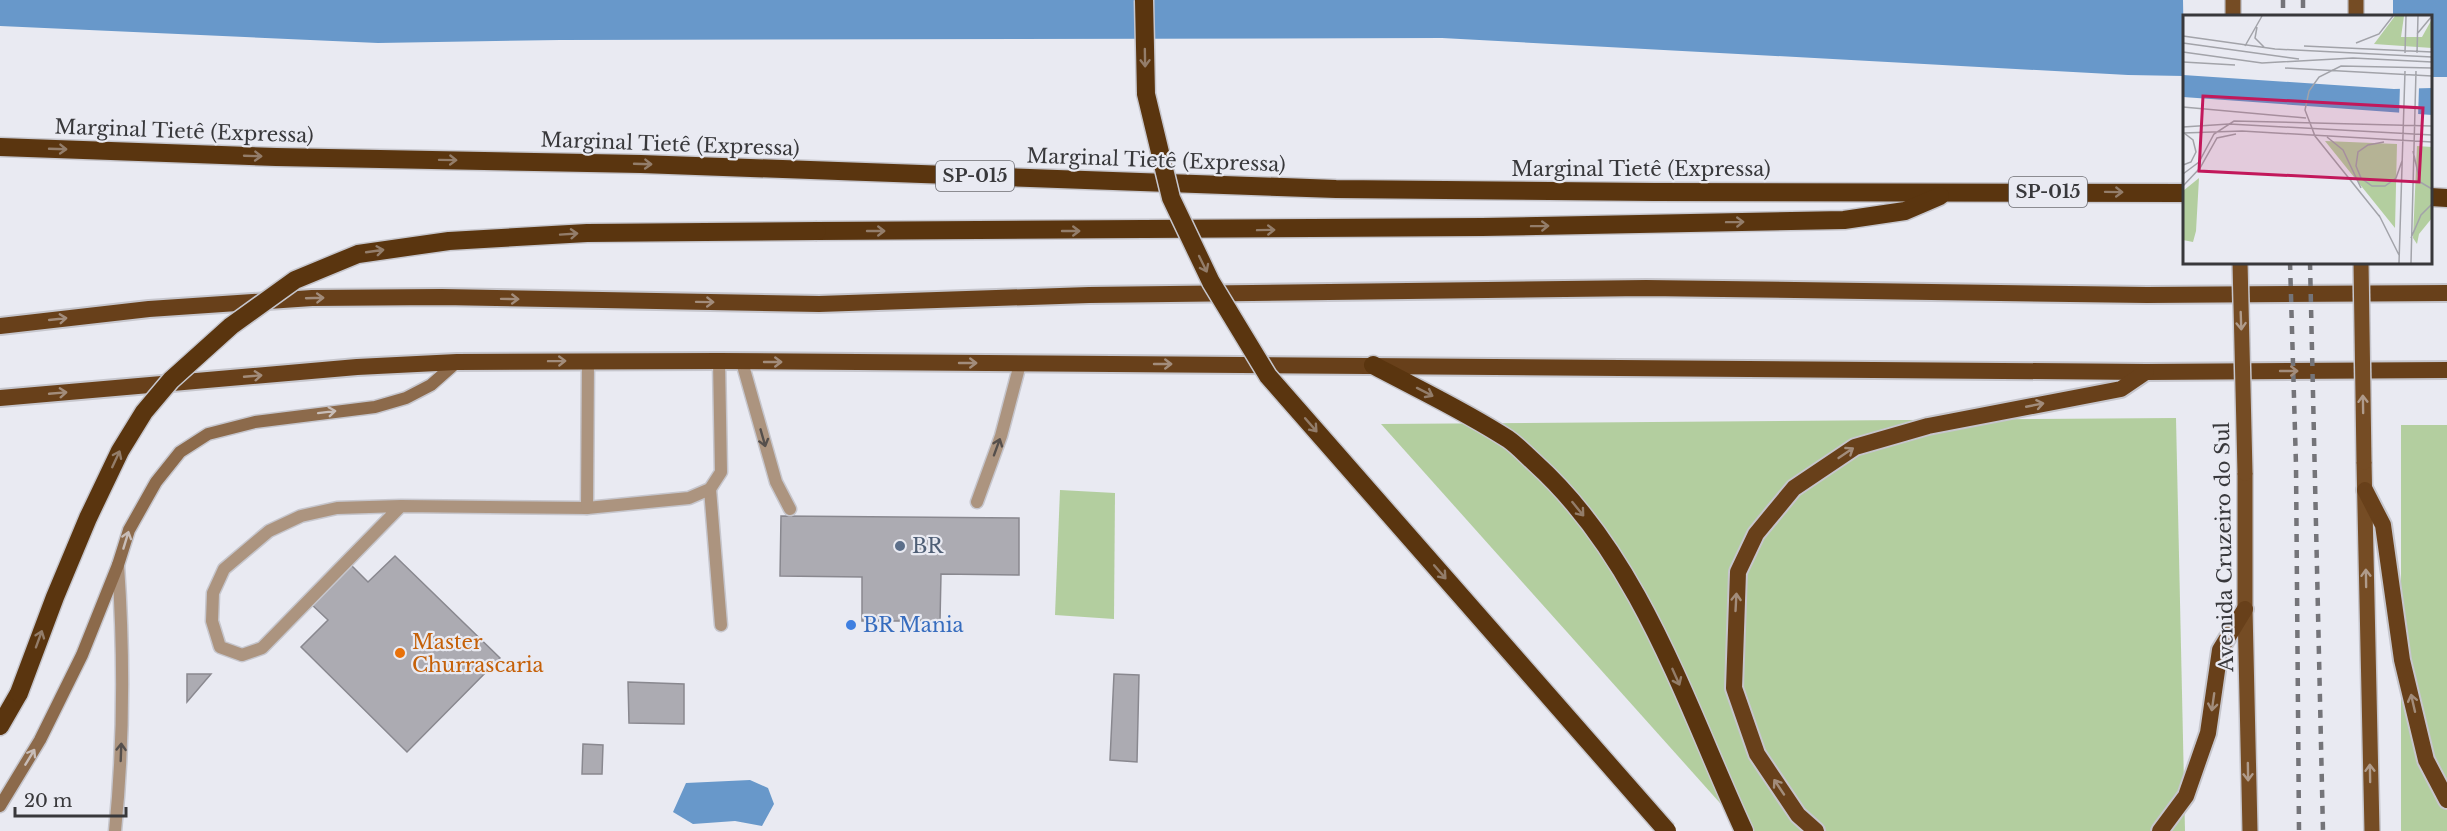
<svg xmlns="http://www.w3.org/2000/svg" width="2447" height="831" viewBox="0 0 2447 831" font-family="'Libre Baskerville',serif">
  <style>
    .green { fill: #b3ce9f }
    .water { fill: #6898ca }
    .pier { fill: #e9eaf2 }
    .building { fill: #acabb2; stroke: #89888f; stroke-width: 1.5 }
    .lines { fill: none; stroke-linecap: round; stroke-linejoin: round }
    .service-casing { stroke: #c6c6cd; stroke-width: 15 }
    .minor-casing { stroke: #c6c6cd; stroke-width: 15 }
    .secondary-casing { stroke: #c6c6cd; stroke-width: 15 }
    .primary-casing { stroke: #c6c6cd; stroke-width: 18 }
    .trunk-casing { stroke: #c6c6cd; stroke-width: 20 }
    .motorway-casing { stroke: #c6c6cd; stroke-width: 21 }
    .service { stroke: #ac947f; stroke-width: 12 }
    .minor { stroke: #ac947f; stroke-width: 12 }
    .secondary { stroke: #8c6a4b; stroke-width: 12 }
    .primary { stroke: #754c24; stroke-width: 15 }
    .trunk { stroke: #68401a; stroke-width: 16 }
    .motorway { stroke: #5a350f; stroke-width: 18 }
    .rail { stroke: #747479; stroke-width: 4.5; stroke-dasharray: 8 8; stroke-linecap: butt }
    .primary-bridge-casing { stroke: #c6c6cd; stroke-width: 18; stroke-linecap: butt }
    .motorway-bridge-casing { stroke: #c6c6cd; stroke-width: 21; stroke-linecap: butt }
    .primary-bridge { stroke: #754c24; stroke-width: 15 }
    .motorway-bridge { stroke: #5a350f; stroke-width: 18 }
    .oneway { stroke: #937d6a }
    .oneway2 { stroke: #a28c7b }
    .oneway3 { stroke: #af9b8b }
    .oneway4 { stroke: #c8bdb8 }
    .oneway5 { stroke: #554f4c }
    .service-dot { fill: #5c6f8a; stroke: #e9eaf2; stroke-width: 2 }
    .shop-dot { fill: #3f7fe0; stroke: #e9eaf2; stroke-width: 2 }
    .food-dot { fill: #e8710a; stroke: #e9eaf2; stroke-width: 2 }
    .labels { text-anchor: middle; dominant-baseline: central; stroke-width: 4.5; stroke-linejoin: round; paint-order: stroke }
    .shield { fill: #e9eaf2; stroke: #6d6d72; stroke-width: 1.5 }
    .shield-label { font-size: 18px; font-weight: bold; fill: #38383b }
    .street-label { font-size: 20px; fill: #38383b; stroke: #e9eaf2 }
    .service-label { font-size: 20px; fill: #4e5e75; stroke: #e9eaf2; text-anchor: start }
    .shop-label { font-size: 20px; fill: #366cbe; stroke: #e9eaf2; text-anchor: start }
    .food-label { font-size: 20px; fill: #c56008; stroke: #e9eaf2; text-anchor: start }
    .inset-road { fill: none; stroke: #a2a3a9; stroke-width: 1.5 }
    .view { fill: #c2185b; fill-opacity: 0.15; stroke: #c2185b; stroke-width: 3 }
    .inset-edge { fill: none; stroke: #38383b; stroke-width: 3 }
  </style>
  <rect width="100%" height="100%" fill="#e9eaf2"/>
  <!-- green -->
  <g class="green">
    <path d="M2176,418L2185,831H1745L1381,424Z"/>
    <rect x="2401" y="425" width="46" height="406"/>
    <path d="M1060,490L1115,493L1114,619L1055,615Z"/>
  </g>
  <!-- water -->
  <g class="water">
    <path d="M0,0H2447V77H2431L2430,16H2184V76L2128,75L1442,38L560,40L378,43L0,26Z"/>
    <path d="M750,780L768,788L774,804L762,826L735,821L693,824L673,812L686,783Z"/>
  </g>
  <!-- pier -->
  <path class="pier" d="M2183,0H2393V16H2184V57Z"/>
  <!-- building -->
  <g class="building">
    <path d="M781,516L1019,518V575L941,574L940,621H862V577L780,576Z"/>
    <path d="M395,556L500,658L407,752L301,647L328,620L309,602L348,562L368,582Z"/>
    <path d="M187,674H211L187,702Z"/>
    <path d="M1114,674L1139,675L1137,762L1110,760Z"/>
    <path d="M628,682L684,684V724L629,723Z"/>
    <path d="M583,744L603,745L602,774H582Z"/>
  </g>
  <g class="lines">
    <defs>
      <g id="service">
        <path d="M742,362L776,482L790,509"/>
        <path d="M710,489L721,625"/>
        <path d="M977,502L1001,436L1020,364"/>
        <path d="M401,506L262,648L242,655L220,647L212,621L213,593L224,569L269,531L301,516L337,508L401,506L587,508L689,498L710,489L721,472L719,361"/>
        <path d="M587,508L588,360"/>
      </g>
      <path id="minor" d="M115,831C124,742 124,654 118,565"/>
      <path id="secondary" d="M0,806L40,740L82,655L118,565L129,530L156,482L180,452L208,434L255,422L375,407L406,398L431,385L457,362"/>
      <g id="primary">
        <path d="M2233,0V16"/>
        <path d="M2356,0V16"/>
        <path d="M2364,462L2372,831"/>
        <path d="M2245,473V609L2250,831"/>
      </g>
      <g id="trunk">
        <path d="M0,326L149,309L312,298L442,297L819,304L1089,295L1646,288L2147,295L2447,293"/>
        <path d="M0,398L357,367L457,362L719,361L2146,372L2447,370"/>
        <path d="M2365,490L2383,525L2402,660L2426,760L2447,800"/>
        <path d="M1816,831L1798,815L1757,754L1734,688L1738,572L1756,534L1794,488L1855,447L1928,426L2121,389L2146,372"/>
        <path d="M2160,831L2186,796L2208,733L2220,650L2245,609"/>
      </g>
      <g id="motorway">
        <path d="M0,147L276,157L641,164L1336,189L1654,192L2184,193"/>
        <path d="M2430,197L2447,198"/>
        <path d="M817,231L1482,227L1844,220L1905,211L1940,196"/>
        <path d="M1373,365C1418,389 1465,411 1508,439C1518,446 1526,455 1535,463C1641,559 1686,705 1744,831"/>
        <path d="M0,726L19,693"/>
      </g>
    </defs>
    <!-- service casing -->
    <use href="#service" class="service-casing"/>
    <!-- minor casing -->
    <use href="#minor" class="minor-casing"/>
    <!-- secondary casing -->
    <use href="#secondary" class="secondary-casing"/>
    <!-- primary casing -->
    <use href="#primary" class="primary-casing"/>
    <!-- trunk casing -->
    <use href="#trunk" class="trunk-casing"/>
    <!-- motorway casing -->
    <use href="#motorway" class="motorway-casing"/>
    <!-- service -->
    <use href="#service" class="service"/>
    <!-- minor -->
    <use href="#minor" class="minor"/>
    <!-- secondary -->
    <use href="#secondary" class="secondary"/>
    <!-- primary -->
    <use href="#primary" class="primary"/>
    <!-- trunk -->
    <use href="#trunk" class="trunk"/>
    <!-- motorway -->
    <use href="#motorway" class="motorway"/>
    <!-- rail -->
    <g class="rail">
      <path d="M2283,0V16"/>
      <path d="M2303,0V16"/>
      <path d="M2290,262L2296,465L2299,831"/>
      <path d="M2310,262L2323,831"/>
    </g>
    <defs>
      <g id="primary-bridge">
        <path d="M2240,262L2245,473"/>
        <path d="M2361,262L2364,462"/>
      </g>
      <g id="motorway-bridge">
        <path d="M1144,0L1146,94L1171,198L1211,282L1268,376L1667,831"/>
        <path d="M19,693L55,597L88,518L120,451L144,412L171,380L231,326L295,280L358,254L449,241L587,233L817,231"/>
      </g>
    </defs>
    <!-- primary-bridge casing -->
    <use href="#primary-bridge" class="primary-bridge-casing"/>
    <!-- motorway-bridge casing -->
    <use href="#motorway-bridge" class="motorway-bridge-casing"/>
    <!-- primary-bridge -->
    <use href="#primary-bridge" class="primary-bridge"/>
    <!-- motorway-bridge -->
    <use href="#motorway-bridge" class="motorway-bridge"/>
  </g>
  <!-- one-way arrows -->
  <defs><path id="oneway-shaft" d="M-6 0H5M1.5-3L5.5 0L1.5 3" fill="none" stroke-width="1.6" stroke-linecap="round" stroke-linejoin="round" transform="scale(1.5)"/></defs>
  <g class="oneway">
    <use href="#oneway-shaft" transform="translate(1145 58) rotate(89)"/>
    <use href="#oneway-shaft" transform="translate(58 149) rotate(2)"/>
    <use href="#oneway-shaft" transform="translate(253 156) rotate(2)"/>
    <use href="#oneway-shaft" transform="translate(448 160) rotate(1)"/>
    <use href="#oneway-shaft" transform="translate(643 164) rotate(2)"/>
    <use href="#oneway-shaft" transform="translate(2114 192) rotate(1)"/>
    <use href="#oneway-shaft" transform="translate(1735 222) rotate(-1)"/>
    <use href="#oneway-shaft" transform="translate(1540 226) rotate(-1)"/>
    <use href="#oneway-shaft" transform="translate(1266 230) rotate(-1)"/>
    <use href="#oneway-shaft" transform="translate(876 231)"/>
    <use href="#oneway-shaft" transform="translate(1071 231)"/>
    <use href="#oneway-shaft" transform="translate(569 234) rotate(-4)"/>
    <use href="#oneway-shaft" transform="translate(375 251) rotate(-8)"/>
    <use href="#oneway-shaft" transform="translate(1203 264) rotate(64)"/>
    <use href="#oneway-shaft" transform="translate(1425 392) rotate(27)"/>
    <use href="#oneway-shaft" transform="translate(1311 425) rotate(49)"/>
    <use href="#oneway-shaft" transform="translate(116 459) rotate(-65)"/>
    <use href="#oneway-shaft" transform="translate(1578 509) rotate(51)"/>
    <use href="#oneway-shaft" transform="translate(1440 572) rotate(49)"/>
    <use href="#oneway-shaft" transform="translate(39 639) rotate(-70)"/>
    <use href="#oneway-shaft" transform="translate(1676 677) rotate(66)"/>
  </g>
  <g class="oneway2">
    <use href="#oneway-shaft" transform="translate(315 298) rotate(-2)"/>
    <use href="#oneway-shaft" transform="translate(510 299) rotate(1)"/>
    <use href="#oneway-shaft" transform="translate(705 302) rotate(1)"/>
    <use href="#oneway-shaft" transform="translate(58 319) rotate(-6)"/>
    <use href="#oneway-shaft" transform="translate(557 361) rotate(-1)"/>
    <use href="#oneway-shaft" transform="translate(773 362)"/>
    <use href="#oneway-shaft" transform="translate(968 363)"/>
    <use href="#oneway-shaft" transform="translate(1163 364)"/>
    <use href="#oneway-shaft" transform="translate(2289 371)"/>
    <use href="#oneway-shaft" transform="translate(253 376) rotate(-5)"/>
    <use href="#oneway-shaft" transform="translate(58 393) rotate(-5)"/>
    <use href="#oneway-shaft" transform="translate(2035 405) rotate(-11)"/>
    <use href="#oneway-shaft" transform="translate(1846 453) rotate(-34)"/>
    <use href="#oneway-shaft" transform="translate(1736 602) rotate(-87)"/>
    <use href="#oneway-shaft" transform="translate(2213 702) rotate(98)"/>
    <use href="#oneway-shaft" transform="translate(2413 703) rotate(-103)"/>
    <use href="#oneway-shaft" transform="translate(1779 787) rotate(-124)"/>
  </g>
  <g class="oneway3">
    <use href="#oneway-shaft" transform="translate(2241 321) rotate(88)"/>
    <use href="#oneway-shaft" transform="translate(2363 404) rotate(-91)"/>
    <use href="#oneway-shaft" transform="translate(2366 578) rotate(-91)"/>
    <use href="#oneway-shaft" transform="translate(2248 772) rotate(89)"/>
    <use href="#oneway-shaft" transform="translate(2370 773) rotate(-91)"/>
  </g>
  <g class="oneway4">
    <use href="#oneway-shaft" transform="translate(327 412) rotate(-7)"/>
    <use href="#oneway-shaft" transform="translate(126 540) rotate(-73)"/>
    <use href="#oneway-shaft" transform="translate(30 757) rotate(-59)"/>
  </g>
  <g class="oneway5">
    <use href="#oneway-shaft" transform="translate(763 438) rotate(74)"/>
    <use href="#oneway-shaft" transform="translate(997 447) rotate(-70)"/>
    <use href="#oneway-shaft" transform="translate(121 752) rotate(-88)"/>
  </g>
  <!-- markers -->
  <circle class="service-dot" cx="900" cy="546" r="6"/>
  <circle class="shop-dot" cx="851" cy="625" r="6"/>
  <circle class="food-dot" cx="400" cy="653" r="6"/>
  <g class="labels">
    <!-- shield labels -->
    <g class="shield">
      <rect x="936" y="161" width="78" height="30" rx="4.5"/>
      <rect x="2009" y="177" width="78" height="30" rx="4.5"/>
    </g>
    <g class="shield-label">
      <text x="975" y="176">SP-015</text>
      <text x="2048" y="192">SP-015</text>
    </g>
    <!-- street labels -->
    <g class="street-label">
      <text transform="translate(184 131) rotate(2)">Marginal Tietê (Expressa)</text>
      <text transform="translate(670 144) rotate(2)">Marginal Tietê (Expressa)</text>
      <text transform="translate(1156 160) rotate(2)">Marginal Tietê (Expressa)</text>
      <text x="1641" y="169">Marginal Tietê (Expressa)</text>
      <text transform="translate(2224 547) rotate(-91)">Avenida Cruzeiro do Sul</text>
    </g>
    <!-- service labels -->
    <g class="service-label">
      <text x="912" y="546">BR</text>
    </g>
    <!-- shop labels -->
    <g class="shop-label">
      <text x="863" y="625">BR Mania</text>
    </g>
    <!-- food labels -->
    <g class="food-label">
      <text x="412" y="642">Master<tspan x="412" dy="23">Churrascaria</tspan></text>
    </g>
  </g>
  <!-- overview -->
  <g transform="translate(2183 15)">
    <rect width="249" height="249" fill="#e9eaf2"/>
    <path d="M212,1H221L218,22H239L249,4V33L191,29ZM142,126L214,129L212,213ZM234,131L249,132V203L236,219L234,229L230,223ZM16,163L13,216L10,227L0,225V176Z" fill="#b3ce9f"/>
    <path d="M0,60L211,74L249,73V100L0,82Z" fill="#6898ca"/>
    <path d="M217,71L236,72L235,102L216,101Z" fill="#e9eaf2"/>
    <path class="inset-road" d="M74,12L72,23L81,32M234,19L249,1M0,21L92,34L249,42M0,28L116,44M173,28L196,19L210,1M62,31L79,1M121,31L249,37M0,37L79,48L170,43L249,47M222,38L223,1M234,38L235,1M0,47L52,50M102,53L249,61M0,92L123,103M0,112L46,109L249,120M0,118L59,116L249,127M144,122L160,135L178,173M201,127L185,130L175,137L173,151L178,163L189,171H202L213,163L219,146M230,136L237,167L249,174M0,150L8,147L13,137L10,125L1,118M0,159L16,147L31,119L51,106L249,111M0,171L17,153L34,123L53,119M196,200L216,240M197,202L132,121L122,95L126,76L136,62L158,51L249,53M228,223L238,200L249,189M216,248L222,56M228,248L233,56"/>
    <path class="view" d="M20,81L240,93L236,167L16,156Z"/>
    <rect width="249" height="249" class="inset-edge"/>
  </g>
  <!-- scale -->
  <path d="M15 807v9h111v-9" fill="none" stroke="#38383b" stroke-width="3"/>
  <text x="24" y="807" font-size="18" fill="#38383b" stroke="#e9eaf2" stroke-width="4.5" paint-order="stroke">20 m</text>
</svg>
